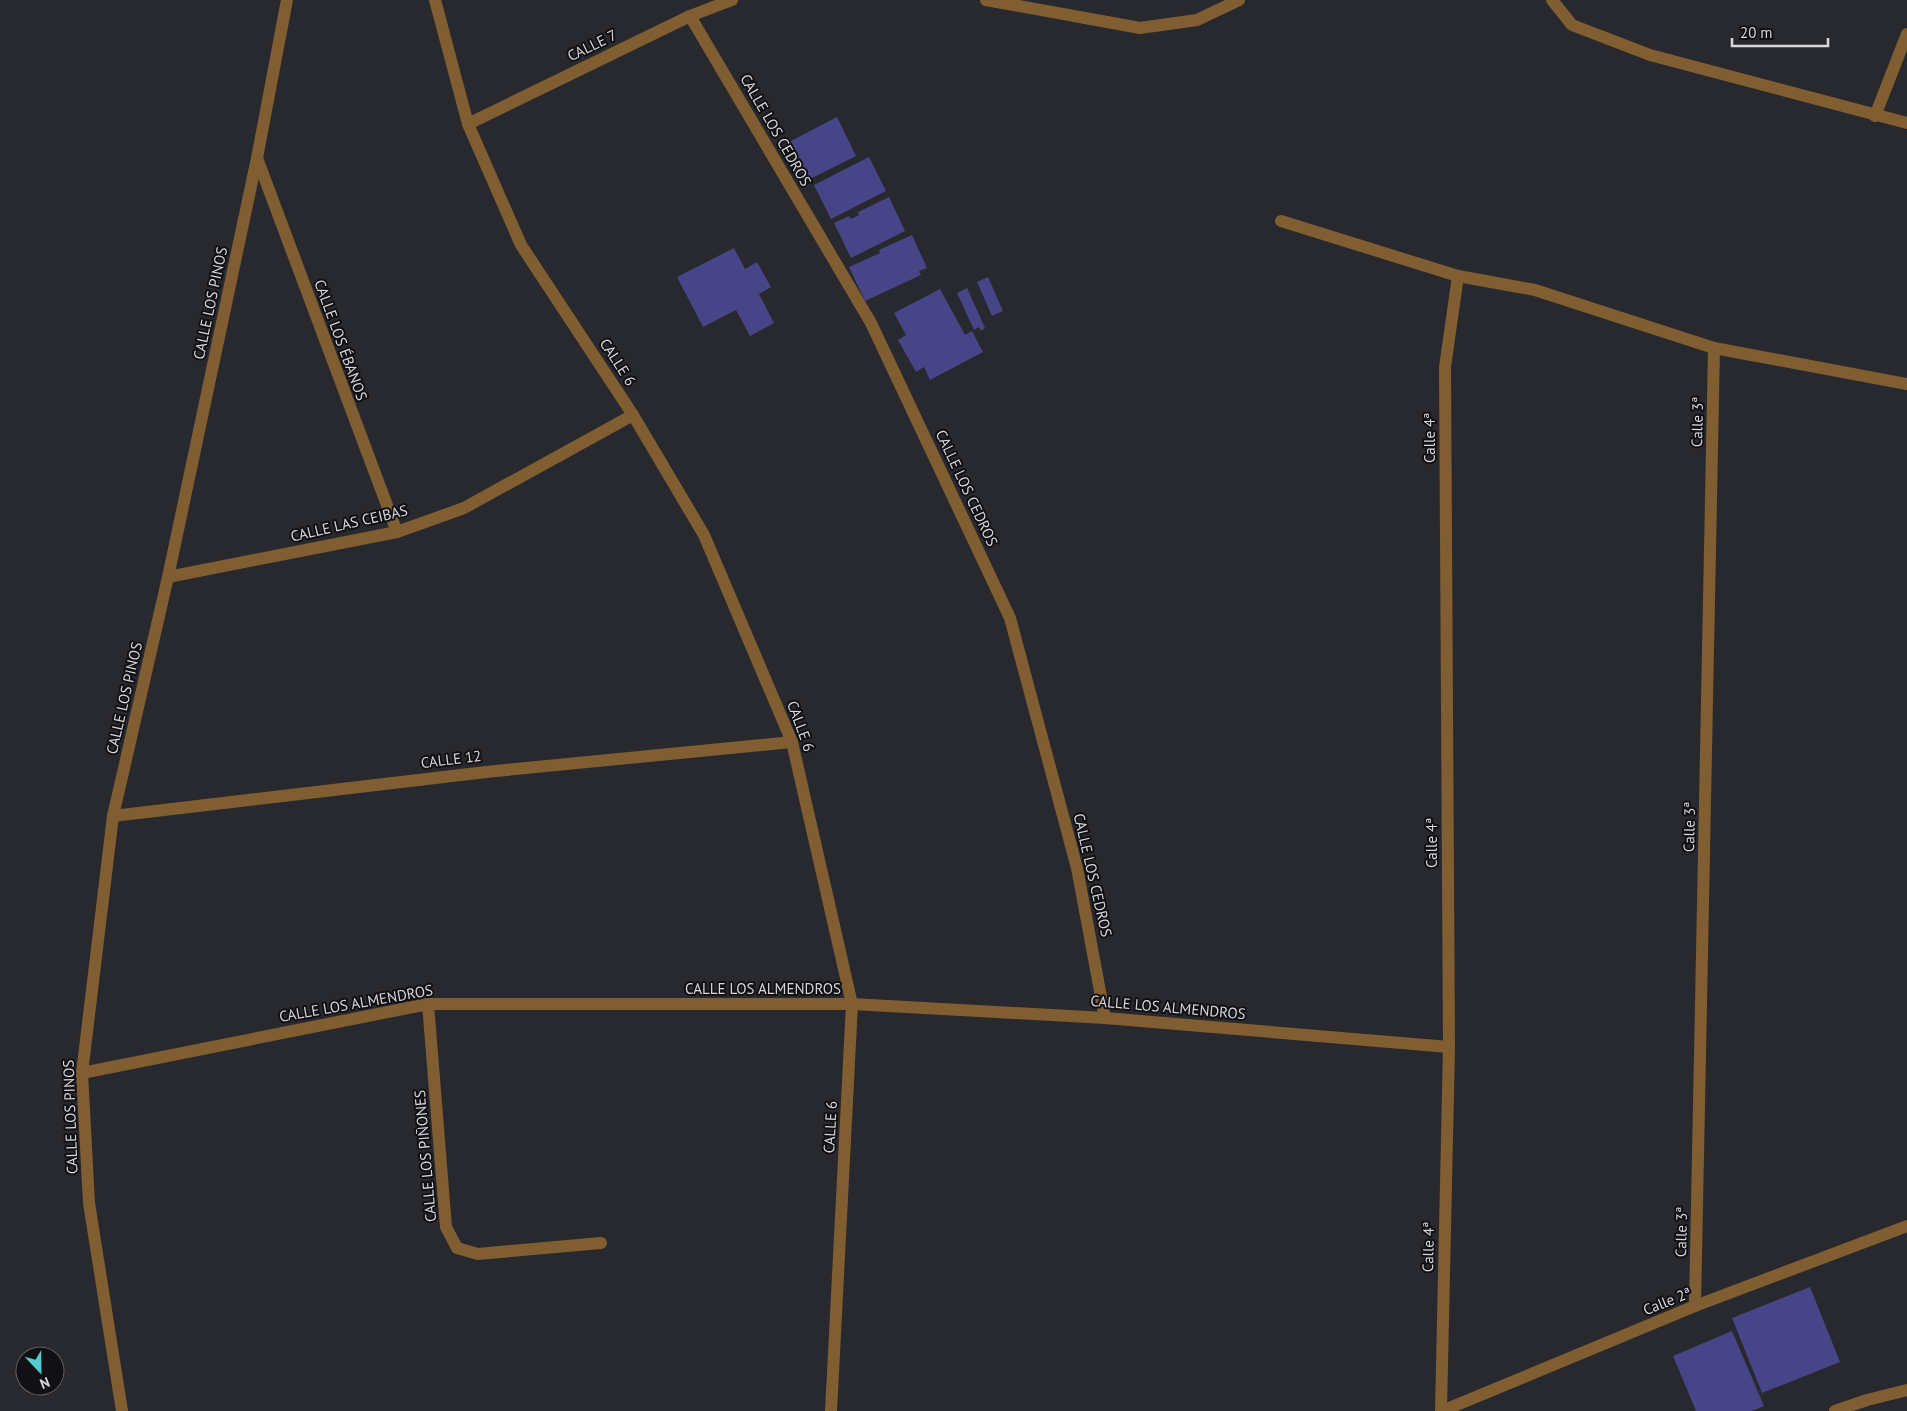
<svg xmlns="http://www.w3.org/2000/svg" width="1907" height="1411" viewBox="0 0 1907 1411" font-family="'PT Sans',sans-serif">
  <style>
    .building { fill: #474488 }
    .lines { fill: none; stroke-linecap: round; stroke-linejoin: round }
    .minor { stroke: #815e31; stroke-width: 12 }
    .labels { text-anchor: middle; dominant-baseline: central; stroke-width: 4; stroke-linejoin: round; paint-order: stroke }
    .street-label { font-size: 15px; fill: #d7d7da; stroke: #111114 }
  </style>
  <rect width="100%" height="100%" fill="#28292e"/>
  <!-- building -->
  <g class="building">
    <path d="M837,117L856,156L806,181L787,143Z"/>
    <path d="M869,157L886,191L831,219L814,185Z"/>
    <path d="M889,197L905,231L851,258L834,223L849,216L851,219L859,215L858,212Z"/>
    <path d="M912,235L927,268L919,271L921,275L865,301L849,267L880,253L879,250Z"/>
    <path d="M734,248L745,269L757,262L771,287L759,294L774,323L750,336L736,310L703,327L677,277Z"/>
    <path d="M988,277L1003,311L992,316L977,282Z"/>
    <path d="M967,288L985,328L981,331L979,327L974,330L957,293Z"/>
    <path d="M940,289L965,335L972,331L983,352L930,380L924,367L916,372L898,340L906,335L894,313Z"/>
    <path d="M1810,1287L1840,1362L1762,1393L1732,1318Z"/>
    <path d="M1732,1331L1764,1406L1752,1411H1696L1673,1356Z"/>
  </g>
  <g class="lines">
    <!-- minor -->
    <g class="minor">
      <path d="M435,0L468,124L521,245L633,415L704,535L792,742L852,1004L831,1411"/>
      <path d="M986,0L1140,28L1197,20L1239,0"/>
      <path d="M1552,0L1572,25L1650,55L1907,123"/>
      <path d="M690,16L871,323L1010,618L1077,868L1105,1018"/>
      <path d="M1875,116L1907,34"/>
      <path d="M468,124L690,16L732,0"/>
      <path d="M257,158L397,532"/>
      <path d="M1281,221L1458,276L1535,290L1714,348L1907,384"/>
      <path d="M168,577L397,532L464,508L633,415"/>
      <path d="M113,816L486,772L792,742"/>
      <path d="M428,1004L446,1227L457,1248L478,1254L601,1243"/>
      <path d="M82,1073L428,1004H852L1105,1018L1449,1047"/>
      <path d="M1695,1306L1714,348"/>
      <path d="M122,1411L89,1203L82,1073L113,816L168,577L257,158L287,0"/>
      <path d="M1441,1411L1449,1047L1445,367L1458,276"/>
      <path d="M1442,1411L1695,1306L1907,1226"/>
      <path d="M1835,1411L1867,1400L1907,1390"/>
    </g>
  </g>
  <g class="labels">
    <!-- street labels -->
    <g class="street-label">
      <text transform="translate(592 45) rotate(-26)">CALLE 7</text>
      <text transform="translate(776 130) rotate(60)">CALLE LOS CEDROS</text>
      <text transform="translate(210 303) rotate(-78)">CALLE LOS PINOS</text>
      <text transform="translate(341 340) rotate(70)">CALLE LOS ÉBANOS</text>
      <text transform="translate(618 362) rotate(57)">CALLE 6</text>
      <text transform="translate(1697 422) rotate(-89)">Calle 3ª</text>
      <text transform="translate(1429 438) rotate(-90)">Calle 4ª</text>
      <text transform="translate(967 488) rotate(65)">CALLE LOS CEDROS</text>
      <text transform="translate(349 523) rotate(-13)">CALLE LAS CEIBAS</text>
      <text transform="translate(124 698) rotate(-77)">CALLE LOS PINOS</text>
      <text transform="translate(801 726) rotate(70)">CALLE 6</text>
      <text transform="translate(451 759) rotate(-7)">CALLE 12</text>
      <text transform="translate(1689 827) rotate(-89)">Calle 3ª</text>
      <text transform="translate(1431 843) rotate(-90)">Calle 4ª</text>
      <text transform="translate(1093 875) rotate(77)">CALLE LOS CEDROS</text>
      <text x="763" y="988">CALLE LOS ALMENDROS</text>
      <text transform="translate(356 1003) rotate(-10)">CALLE LOS ALMENDROS</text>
      <text transform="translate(1168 1007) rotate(5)">CALLE LOS ALMENDROS</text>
      <text transform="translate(70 1117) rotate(-92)">CALLE LOS PINOS</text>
      <text transform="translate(830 1127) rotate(-87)">CALLE 6</text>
      <text transform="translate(425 1156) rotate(-95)">CALLE LOS PIÑONES</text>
      <text transform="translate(1681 1232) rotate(-89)">Calle 3ª</text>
      <text transform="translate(1428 1247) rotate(-89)">Calle 4ª</text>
      <text transform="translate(1667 1301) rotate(-22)">Calle 2ª</text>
    </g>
  </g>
  <!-- north arrow -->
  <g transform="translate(40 1371) rotate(158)"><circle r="24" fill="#111114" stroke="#606063"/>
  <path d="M0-4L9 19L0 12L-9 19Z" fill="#52ccd0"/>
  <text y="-8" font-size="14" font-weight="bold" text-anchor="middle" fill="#d7d7da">N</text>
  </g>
  <!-- scale -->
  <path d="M1732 38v8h96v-8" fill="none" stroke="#d7d7da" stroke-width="2.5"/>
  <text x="1740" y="38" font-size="15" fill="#d7d7da" stroke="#111114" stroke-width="4" paint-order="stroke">20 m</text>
</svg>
